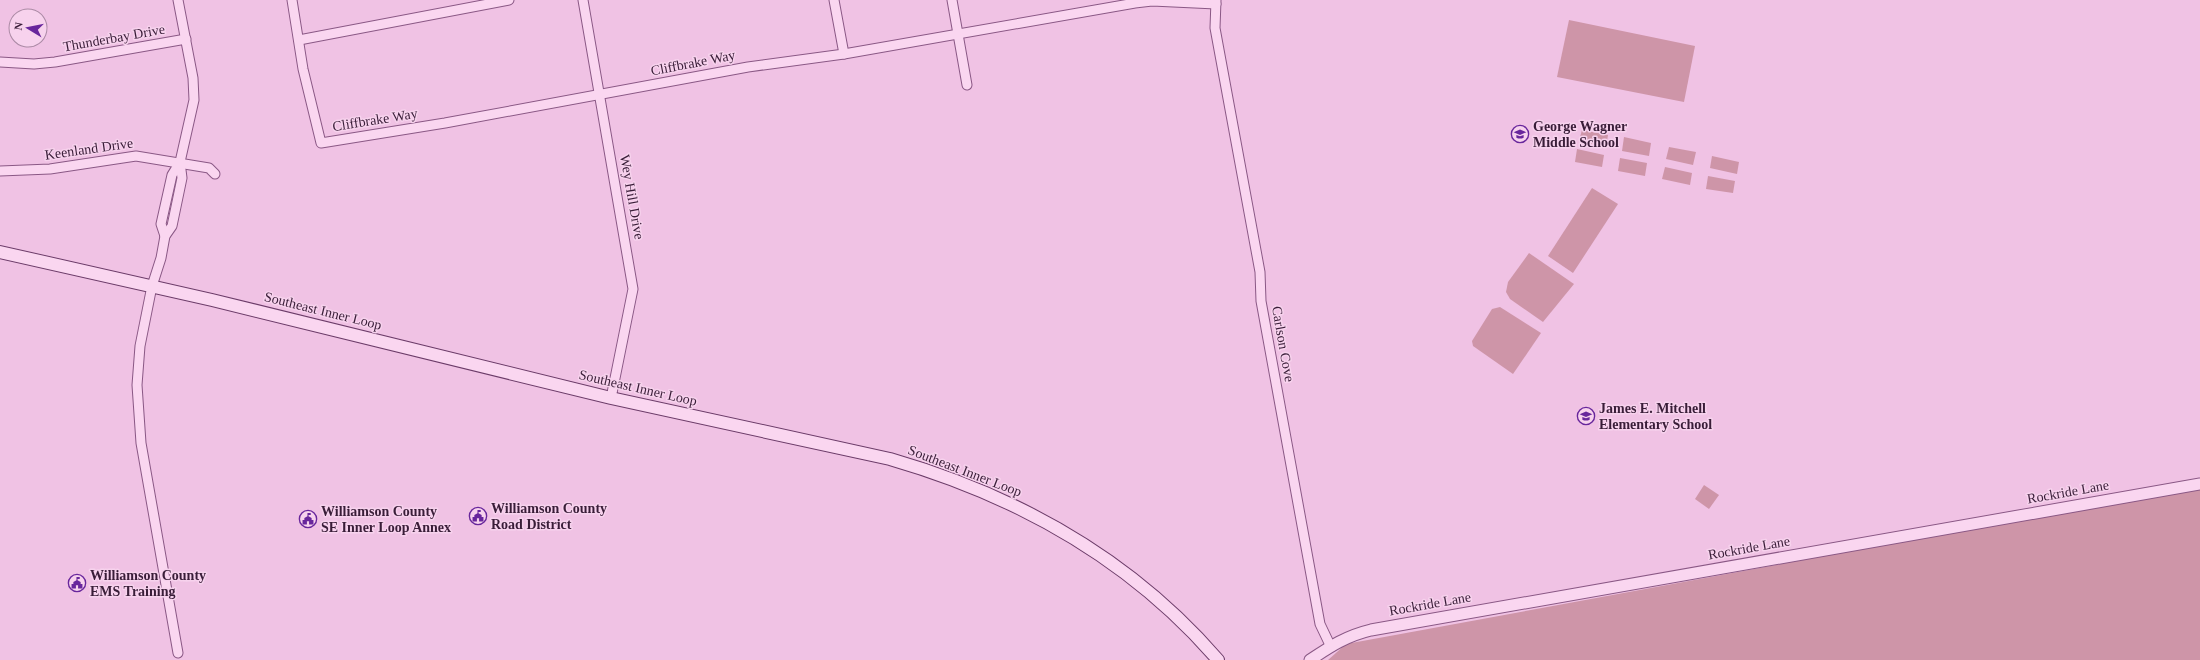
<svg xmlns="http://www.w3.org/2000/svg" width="2200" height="660" viewBox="0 0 2200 660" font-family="Georgia,serif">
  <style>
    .green { fill: #ce95a8 }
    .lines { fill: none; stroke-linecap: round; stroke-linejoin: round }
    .minor-casing { stroke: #8a5885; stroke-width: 11 }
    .tertiary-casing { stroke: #8a5885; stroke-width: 13 }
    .secondary-casing { stroke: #6c3c69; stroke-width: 14 }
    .minor { stroke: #fad6f0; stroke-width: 9 }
    .tertiary { stroke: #fad6f0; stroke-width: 11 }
    .secondary { stroke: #fad6f0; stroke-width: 12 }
    .labels { text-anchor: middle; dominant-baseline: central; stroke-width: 3; stroke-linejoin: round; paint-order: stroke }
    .street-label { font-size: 14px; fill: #391d38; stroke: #f7d2ed }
    .poi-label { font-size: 14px; font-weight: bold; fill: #391d38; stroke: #f7d2ed; text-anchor: start }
  </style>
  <rect width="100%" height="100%" fill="#f0c2e4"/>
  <!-- green -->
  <g class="green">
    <path d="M1569,20L1695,46L1684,102L1557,77Z"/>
    <path d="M1582,130L1608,135L1606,147L1579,141Z"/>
    <path d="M1624,137L1651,143L1649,156L1622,151Z"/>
    <path d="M1669,147L1696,152L1693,165L1666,159Z"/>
    <path d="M1577,149L1604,155L1602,167L1575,162Z"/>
    <path d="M1712,156L1739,162L1737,174L1710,168Z"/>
    <path d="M1620,158L1647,163L1645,176L1618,171Z"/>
    <path d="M1665,167L1692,173L1690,185L1662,179Z"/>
    <path d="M1708,176L1735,181L1733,193L1706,189Z"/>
    <path d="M1592,188L1618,204L1573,273L1548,256Z"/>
    <path d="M1529,253L1574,284L1543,322L1510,299L1506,292L1508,282Z"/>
    <path d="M1500,307L1541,333L1513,374L1473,346L1472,341L1492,309Z"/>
    <path d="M1704,485L1719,495L1709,509L1695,499Z"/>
    <path d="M2200,487V660H1328L1346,644Z"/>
  </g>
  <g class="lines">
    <defs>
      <g id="minor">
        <path d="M292,0L303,69L321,143L445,123L748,67L844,54L1135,3L1152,1L1216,4"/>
        <path d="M583,0L633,289L611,398"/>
        <path d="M834,0L844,54"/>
        <path d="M952,0L967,85"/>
        <path d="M1216,0L1215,28L1260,272L1261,301L1320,624L1330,645"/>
        <path d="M299,40L509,0"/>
        <path d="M0,62L34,64L55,62L186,39"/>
        <path d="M0,171L50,169L136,156L209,168L215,174"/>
        <path d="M165,236L161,224L172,175L180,162L194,100L193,78L178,0"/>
        <path d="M178,653L141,443L137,385L140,346L152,286L161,258L165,236L172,226L182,178L180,162"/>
      </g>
      <path id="tertiary" d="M1310,660C1331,646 1346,636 1371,630L2200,484"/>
      <path id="secondary" d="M0,252L212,300L611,398L890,459C1018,496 1130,558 1218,660"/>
    </defs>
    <!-- minor casing -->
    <use href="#minor" class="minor-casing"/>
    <!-- tertiary casing -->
    <use href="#tertiary" class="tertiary-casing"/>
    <!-- secondary casing -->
    <use href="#secondary" class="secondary-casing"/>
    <!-- minor -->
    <use href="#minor" class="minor"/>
    <!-- tertiary -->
    <use href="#tertiary" class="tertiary"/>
    <!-- secondary -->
    <use href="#secondary" class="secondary"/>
  </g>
  <!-- icons -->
  <defs>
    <symbol id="school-ring" viewBox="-11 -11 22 22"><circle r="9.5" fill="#f7d2ed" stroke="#68269c" stroke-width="1.5"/><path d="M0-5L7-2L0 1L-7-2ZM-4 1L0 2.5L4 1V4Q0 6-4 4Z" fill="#68269c"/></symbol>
    <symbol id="civic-ring" viewBox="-11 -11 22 22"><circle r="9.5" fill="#f7d2ed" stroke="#68269c" stroke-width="1.5"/><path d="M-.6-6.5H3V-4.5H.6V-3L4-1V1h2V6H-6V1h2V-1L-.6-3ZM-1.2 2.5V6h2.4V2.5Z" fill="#68269c"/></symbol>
  </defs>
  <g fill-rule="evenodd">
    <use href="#school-ring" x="1510" y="124" width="20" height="20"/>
    <use href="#school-ring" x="1576" y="406" width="20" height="20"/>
    <use href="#civic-ring" x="468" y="506" width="20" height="20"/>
    <use href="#civic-ring" x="298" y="509" width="20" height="20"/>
    <use href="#civic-ring" x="67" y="573" width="20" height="20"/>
  </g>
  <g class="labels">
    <!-- street labels -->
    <g class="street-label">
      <text transform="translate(114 38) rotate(-10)">Thunderbay Drive</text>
      <text transform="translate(693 63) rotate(-11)">Cliffbrake Way</text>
      <text transform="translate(375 120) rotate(-9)">Cliffbrake Way</text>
      <text transform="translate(89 149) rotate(-8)">Keenland Drive</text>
      <text transform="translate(632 197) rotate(80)">Wey Hill Drive</text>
      <text transform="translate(323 311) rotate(14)">Southeast Inner Loop</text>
      <text transform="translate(1283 344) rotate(80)">Carlson Cove</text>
      <text transform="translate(638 388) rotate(13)">Southeast Inner Loop</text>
      <text transform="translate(965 471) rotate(21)">Southeast Inner Loop</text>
      <text transform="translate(2068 492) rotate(-10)">Rockride Lane</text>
      <text transform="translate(1749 548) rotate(-10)">Rockride Lane</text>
      <text transform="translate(1430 604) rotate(-10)">Rockride Lane</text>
    </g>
    <!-- poi labels -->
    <g class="poi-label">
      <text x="1533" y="126">George Wagner<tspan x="1533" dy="16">Middle School</tspan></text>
      <text x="1599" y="408">James E. Mitchell<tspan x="1599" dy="16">Elementary School</tspan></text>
      <text x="491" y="508">Williamson County<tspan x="491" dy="16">Road District</tspan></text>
      <text x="321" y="511">Williamson County<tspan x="321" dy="16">SE Inner Loop Annex</tspan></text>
      <text x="90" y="575">Williamson County<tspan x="90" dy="16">EMS Training</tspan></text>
    </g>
  </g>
  <!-- north arrow -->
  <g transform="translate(28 28) rotate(280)"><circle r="19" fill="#f7d2ed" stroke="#ab8aa5"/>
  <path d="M0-3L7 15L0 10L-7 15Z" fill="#68269c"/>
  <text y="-6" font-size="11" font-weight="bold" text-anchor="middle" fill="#391d38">N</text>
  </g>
</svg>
